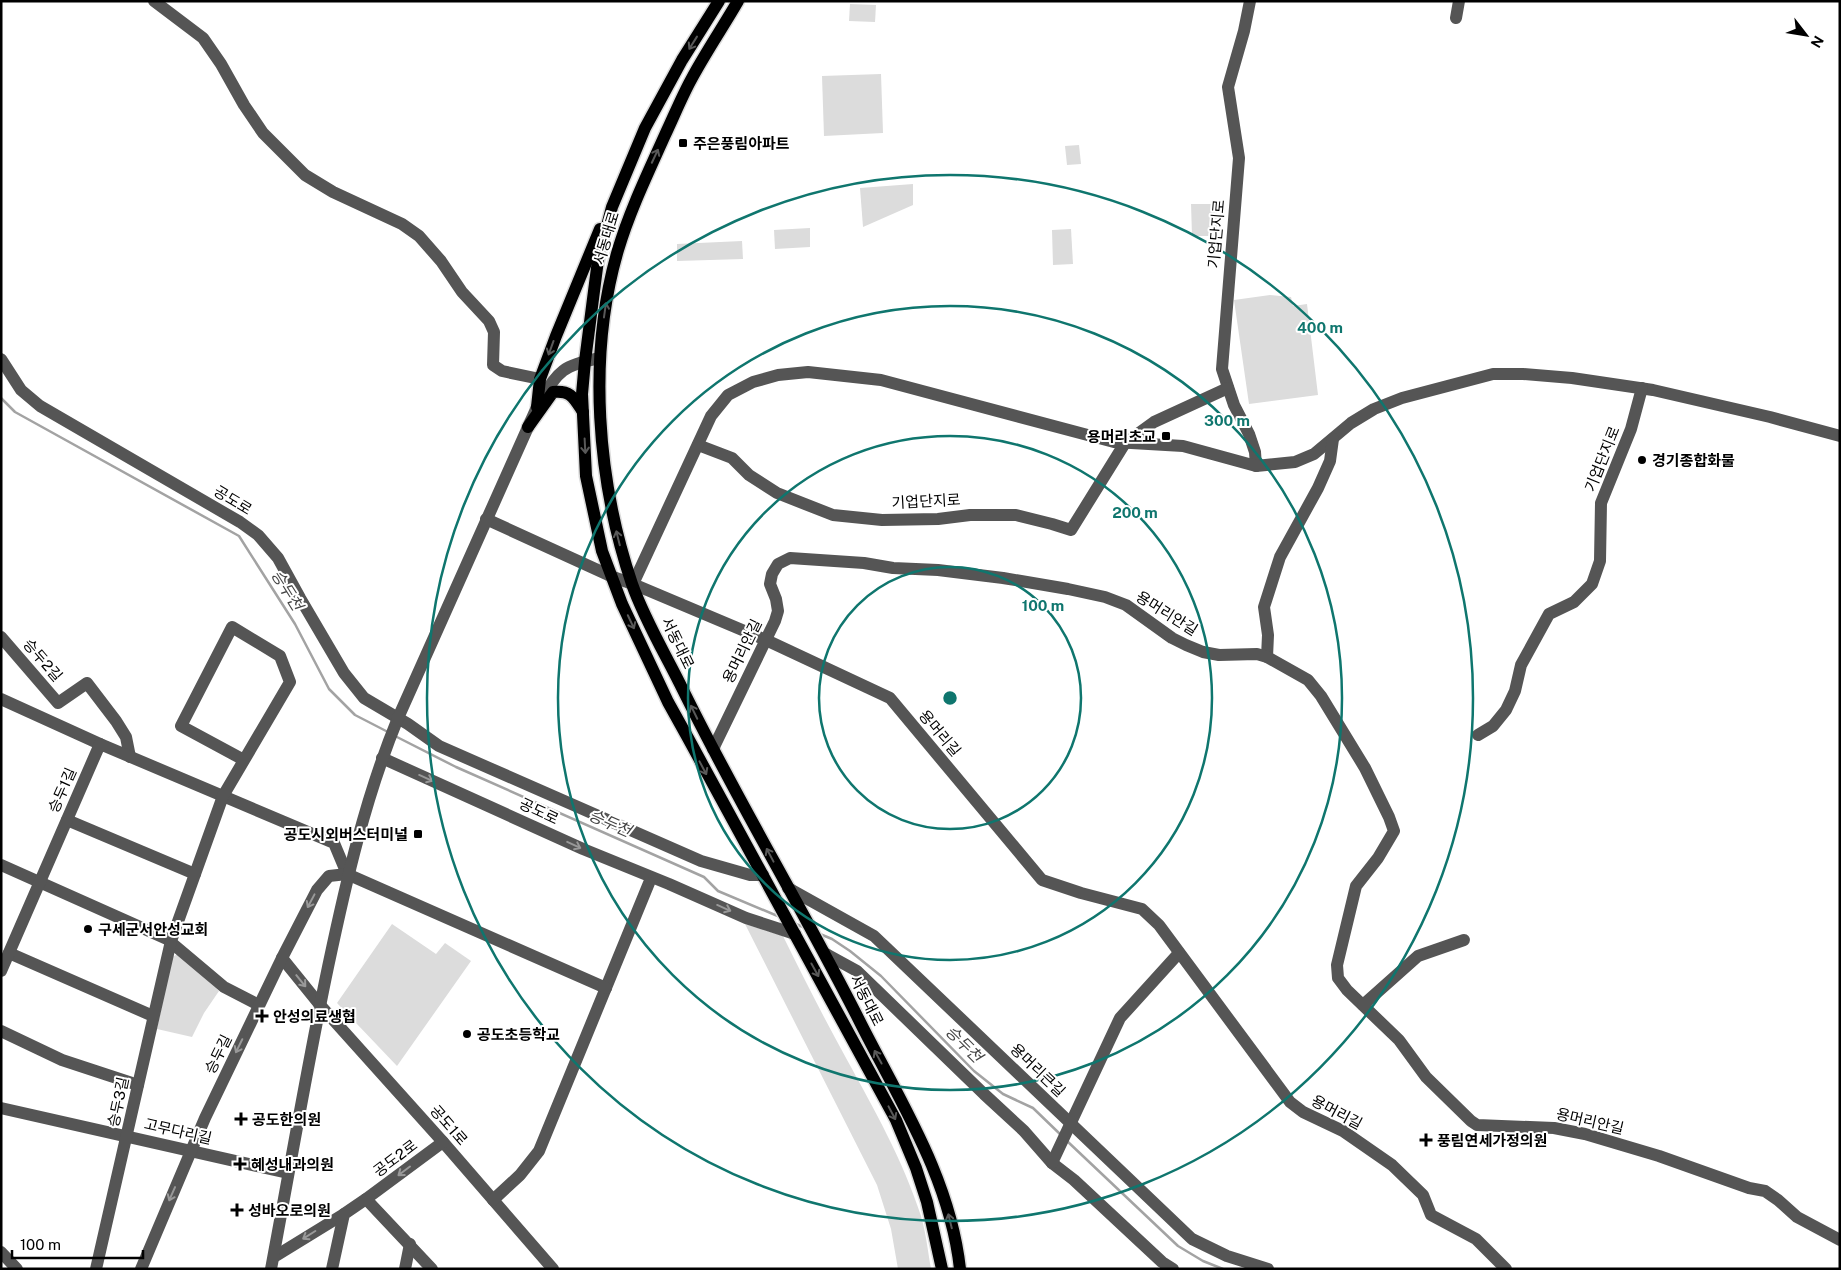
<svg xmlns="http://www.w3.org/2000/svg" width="1841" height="1270" viewBox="0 0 1841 1270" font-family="'Public Sans','Noto Sans KR',sans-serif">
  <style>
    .green { fill: #dcdcdc }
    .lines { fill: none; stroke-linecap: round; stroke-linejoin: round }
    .stream { stroke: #a3a3a3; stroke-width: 2.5 }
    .major-casing { stroke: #dbdbdb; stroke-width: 15 }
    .minor { stroke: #555; stroke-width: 12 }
    .major { stroke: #000; stroke-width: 12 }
    .oneway { stroke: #595959 }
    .oneway2 { stroke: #999 }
    .ring { fill: none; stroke: #0f766e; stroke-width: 2.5 }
    .poi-dot { fill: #000; stroke: #fff; stroke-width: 2 }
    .labels { text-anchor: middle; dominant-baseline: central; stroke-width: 4; stroke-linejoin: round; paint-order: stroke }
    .poi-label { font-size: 15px; font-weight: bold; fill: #000; stroke: #fff; text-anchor: start }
    .street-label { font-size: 15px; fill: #000; stroke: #fff }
    .water-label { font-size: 16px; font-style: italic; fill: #444; stroke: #fff }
    .centre { fill: #0f766e; stroke: #fff; stroke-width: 2.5 }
    .ring-label { font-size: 15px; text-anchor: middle; font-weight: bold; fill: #0f766e; stroke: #fff; stroke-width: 4; stroke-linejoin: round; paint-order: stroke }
  </style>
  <rect width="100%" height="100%" fill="#fff"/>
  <!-- green -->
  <g class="green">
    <path d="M850,4L876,5L875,22L849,21Z"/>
    <path d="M881,74L883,133L824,136L822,76Z"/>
    <path d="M1079,145L1081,164L1067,165L1065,146Z"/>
    <path d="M913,184V205L863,227L860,188Z"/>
    <path d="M1191,204H1217V236H1192Z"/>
    <path d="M810,228V247L775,249L774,230Z"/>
    <path d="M1071,229L1073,264L1053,265L1052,230Z"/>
    <path d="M742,241L743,259L677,261V244Z"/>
    <path d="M1270,295L1291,297L1293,306L1307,304L1318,395L1249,404L1234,300Z"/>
    <path d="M392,924L436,954L445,943L471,961L397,1066L337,1003Z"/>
    <path d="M745,924L783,936C803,977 824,1018 846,1058C875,1111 902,1158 921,1216C926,1233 928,1252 931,1269H898L891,1229L877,1185Z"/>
    <path d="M178,954L219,991L204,1013L192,1037L157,1029L172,957Z"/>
  </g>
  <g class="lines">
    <!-- stream -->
    <g class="stream">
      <path d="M1,398L15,412L239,536L295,624L329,689L355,715L388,732"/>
      <path d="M395,736L456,767L704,877L718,891L780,917"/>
      <path d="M794,923L805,928"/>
      <path d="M820,934L832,939L850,951L881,976L974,1071L1003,1094L1033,1108L1061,1135"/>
      <path d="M1067,1141L1178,1246L1203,1261L1223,1269"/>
    </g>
    <defs>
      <g id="major">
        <path d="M719,1L682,60L645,128L612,207L598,260L585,361L582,394L586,476L602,551L622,604L668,702L688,738L896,1120L916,1168L927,1202L942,1269"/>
        <path d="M738,1C723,27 706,52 692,78C682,96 674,116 665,135C648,173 630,210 618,250C587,356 597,480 632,584C645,621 666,655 683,690C738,802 803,909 859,1020C899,1100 950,1177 960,1269"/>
        <path d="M537,407L540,379L556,336L600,229"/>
        <path d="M528,427L553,392C571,390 574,398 583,412"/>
      </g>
    </defs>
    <!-- major casing -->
    <use href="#major" class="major-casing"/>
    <!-- minor -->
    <g class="minor">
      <path d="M154,1L203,38L221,64L244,105L263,133L305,175L333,192L402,224L419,236L441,261L462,292L489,321L494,332L493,365L502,371L540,379"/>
      <path d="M1250,1L1244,31L1228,87L1239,158L1222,369L1234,405L1249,434L1255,452L1256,466"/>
      <path d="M1456,18L1459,1"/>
      <path d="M1,359L21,390L40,406L240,522L258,535L278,558L300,598L344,673L364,698L408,724L439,746L701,861L750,875H763"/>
      <path d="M698,445L732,458L749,475L777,493L833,515L882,520L938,519L970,515H1016L1052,524L1071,530L1125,443L1154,422L1228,388"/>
      <path d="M486,519L613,577L633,584L711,416L728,395L753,382L778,375L808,372L881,380L1114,442L1183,446L1256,466L1295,462L1314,454L1351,423L1374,409L1402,398L1493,374H1523L1572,378L1653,390L1770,417L1840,436"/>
      <path d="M633,584L766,640L890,698L1042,880L1081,893L1142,909L1159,925L1290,1102L1303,1112L1343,1131L1392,1165L1423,1195L1431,1215L1476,1239L1506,1269"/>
      <path d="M1,637L58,703L87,683L116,721L126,737L130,757"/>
      <path d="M1267,657L1268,635L1264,607L1280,557L1318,488L1330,461L1333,439"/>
      <path d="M1,699L100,744"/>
      <path d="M1478,735L1493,726L1506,710L1515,691L1521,665L1549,614L1574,602L1592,584L1600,561L1601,503L1631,429L1642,388"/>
      <path d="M713,749L775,621L778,611L776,599L770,584L772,574L778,564L790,558L864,563L893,568L938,570L1003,578L1068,589L1105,597L1126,605L1172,638L1186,645L1203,652L1219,655L1257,654L1267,657L1308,680L1321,696L1365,768L1389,817L1394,831L1378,858L1356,886L1337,965L1338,978L1347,990L1399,1040L1426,1077L1471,1121L1477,1125L1554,1128L1585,1134L1659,1156L1749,1188L1765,1191L1778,1200L1797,1217L1840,1240"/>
      <path d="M382,758L583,849L669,884L746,918L795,934"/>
      <path d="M67,820L195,874"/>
      <path d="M1,865L167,939L224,987L259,1005"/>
      <path d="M788,888L874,936L1192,1239L1227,1256L1268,1269"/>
      <path d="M9,953L153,1016"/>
      <path d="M826,954L857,971L984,1094L1024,1131L1052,1163L1074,1180L1162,1262L1173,1269"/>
      <path d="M282,958L320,1005L443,1142L553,1269"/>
      <path d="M1,971L100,744L334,843L347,874"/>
      <path d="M1363,1005L1418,956L1464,940"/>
      <path d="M1,1031L62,1060L138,1085"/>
      <path d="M1,1108L288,1173"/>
      <path d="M1052,1163L1120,1018L1179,953"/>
      <path d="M366,1199L432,1269"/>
      <path d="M493,1200L520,1175L539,1151L649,883"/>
      <path d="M1,1252L17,1269"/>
      <path d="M274,1257L344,1214"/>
      <path d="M96,1269L171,941L223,796L290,682L280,656L232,627L181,726L244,760"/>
      <path d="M141,1269L205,1118L282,958L317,890L329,876L347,874L606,988"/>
      <path d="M271,1269C290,1168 307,1067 328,967C346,882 365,798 398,718L537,407C558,373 558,366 600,358"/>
      <path d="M332,1269L344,1214L366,1199L443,1142"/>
      <path d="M405,1269L410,1244"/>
    </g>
    <!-- major -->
    <use href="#major" class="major"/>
  </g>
  <!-- one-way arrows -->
  <defs><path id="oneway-shaft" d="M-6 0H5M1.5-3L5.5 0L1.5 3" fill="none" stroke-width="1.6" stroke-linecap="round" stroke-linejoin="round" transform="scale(1.25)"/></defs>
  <g class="oneway">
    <use href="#oneway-shaft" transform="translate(693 43) rotate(122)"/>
    <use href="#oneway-shaft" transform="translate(655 156) rotate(-65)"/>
    <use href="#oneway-shaft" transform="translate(605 310) rotate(-82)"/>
    <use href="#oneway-shaft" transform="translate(551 348) rotate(110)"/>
    <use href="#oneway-shaft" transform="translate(585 446) rotate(87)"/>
    <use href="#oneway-shaft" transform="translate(618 538) rotate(-104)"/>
    <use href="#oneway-shaft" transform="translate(631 622) rotate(65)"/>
    <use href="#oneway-shaft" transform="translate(694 712) rotate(-116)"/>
    <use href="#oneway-shaft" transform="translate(703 768) rotate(62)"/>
    <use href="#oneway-shaft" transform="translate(770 855) rotate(-118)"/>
    <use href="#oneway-shaft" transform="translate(815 970) rotate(61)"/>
    <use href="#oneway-shaft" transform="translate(878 1057) rotate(-119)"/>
    <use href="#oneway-shaft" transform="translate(892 1113) rotate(62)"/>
    <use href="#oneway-shaft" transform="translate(950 1221) rotate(-104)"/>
  </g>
  <g class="oneway2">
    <use href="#oneway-shaft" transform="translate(426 778) rotate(24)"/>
    <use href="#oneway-shaft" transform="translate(574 845) rotate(25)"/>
    <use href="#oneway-shaft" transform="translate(311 901) rotate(118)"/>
    <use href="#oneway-shaft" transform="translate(724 908) rotate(24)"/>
    <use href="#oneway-shaft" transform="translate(301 981) rotate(51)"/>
    <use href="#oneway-shaft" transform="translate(239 1046) rotate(116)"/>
    <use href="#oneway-shaft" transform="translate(404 1171) rotate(143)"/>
    <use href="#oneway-shaft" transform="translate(172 1194) rotate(114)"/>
    <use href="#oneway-shaft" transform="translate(309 1235) rotate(148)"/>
  </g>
  <!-- distance rings -->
  <g class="ring">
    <circle cx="950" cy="698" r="131"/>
    <circle cx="950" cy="698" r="262"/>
    <circle cx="950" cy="698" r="392"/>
    <circle cx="950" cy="698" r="523"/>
  </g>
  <!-- markers -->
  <g class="poi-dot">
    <rect x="678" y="138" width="10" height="10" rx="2.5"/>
    <rect x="1161" y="431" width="10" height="10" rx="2.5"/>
    <circle cx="1642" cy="460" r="5"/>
    <rect x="413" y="829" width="10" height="10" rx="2.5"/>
    <circle cx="88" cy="929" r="5"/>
    <path d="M259.5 1008.5h5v5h5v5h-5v5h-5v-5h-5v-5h5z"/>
    <circle cx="467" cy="1034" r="5"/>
    <path d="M238.5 1111.5h5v5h5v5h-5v5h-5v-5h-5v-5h5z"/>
    <path d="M1423.5 1132.5h5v5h5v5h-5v5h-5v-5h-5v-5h5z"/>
    <path d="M237.5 1156.5h5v5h5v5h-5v5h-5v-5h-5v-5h5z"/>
    <path d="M234.5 1202.5h5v5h5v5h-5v5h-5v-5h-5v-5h5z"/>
  </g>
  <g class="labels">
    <!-- poi labels -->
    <g class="poi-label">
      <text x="693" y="143">주은풍림아파트</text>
      <text x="1156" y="436" text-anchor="end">용머리초교</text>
      <text x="1652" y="460">경기종합화물</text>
      <text x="408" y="834" text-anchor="end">공도시외버스터미널</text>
      <text x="98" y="929">구세군서안성교회</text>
      <text x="273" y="1016">안성의료생협</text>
      <text x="477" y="1034">공도초등학교</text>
      <text x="252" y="1119">공도한의원</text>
      <text x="1437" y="1140">풍림연세가정의원</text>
      <text x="251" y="1164">혜성내과의원</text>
      <text x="248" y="1210">성바오로의원</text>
    </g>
    <!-- street labels -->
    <g class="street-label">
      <text transform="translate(1216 234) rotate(-85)">기업단지로</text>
      <text transform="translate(606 238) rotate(-73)">서동대로</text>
      <text transform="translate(1602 459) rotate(-68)">기업단지로</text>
      <text transform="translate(233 500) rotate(31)">공도로</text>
      <text transform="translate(926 501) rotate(-3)">기업단지로</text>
      <text transform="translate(1167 613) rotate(32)">용머리안길</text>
      <text transform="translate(678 643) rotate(64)">서동대로</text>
      <text transform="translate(742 651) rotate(-64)">용머리안길</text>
      <text transform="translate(43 660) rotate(49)">승두2길</text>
      <text transform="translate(940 733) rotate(50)">용머리길</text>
      <text transform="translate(62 790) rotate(-66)">승두1길</text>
      <text transform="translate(539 811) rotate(25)">공도로</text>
      <text transform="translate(867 1000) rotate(63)">서동대로</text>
      <text transform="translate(218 1054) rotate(-64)">승두길</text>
      <text transform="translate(1038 1070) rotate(44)">용머리큰길</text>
      <text transform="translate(118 1102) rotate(-78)">승두3길</text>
      <text transform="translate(1337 1112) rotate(28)">용머리길</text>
      <text transform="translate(1590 1121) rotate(13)">용머리안길</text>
      <text transform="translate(449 1125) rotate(49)">공도1로</text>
      <text transform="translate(178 1131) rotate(13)">고무다리길</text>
      <text transform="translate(395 1158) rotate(-37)">공도2로</text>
    </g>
    <!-- water labels -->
    <g class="water-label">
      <text transform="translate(287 590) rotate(58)">승두천</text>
      <text transform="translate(610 823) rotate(24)">승두천</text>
      <text transform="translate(964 1044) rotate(45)">승두천</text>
    </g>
  </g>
  <circle cx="950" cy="698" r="8" class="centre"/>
  <g class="ring-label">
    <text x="1320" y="333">400 m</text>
    <text x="1227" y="426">300 m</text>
    <text x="1135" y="518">200 m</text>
    <text x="1043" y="611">100 m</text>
  </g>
  <!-- border -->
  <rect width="1841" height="1270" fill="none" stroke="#000000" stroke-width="5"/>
  <!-- north arrow -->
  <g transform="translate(1806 35) rotate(121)" stroke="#ffffff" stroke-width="4" paint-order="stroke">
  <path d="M0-4L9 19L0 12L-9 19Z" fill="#000000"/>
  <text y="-8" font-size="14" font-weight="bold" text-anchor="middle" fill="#000000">N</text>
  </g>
  <!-- scale -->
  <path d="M12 1250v8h131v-8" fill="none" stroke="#000000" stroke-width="2.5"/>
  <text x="20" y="1250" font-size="15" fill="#000000" stroke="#ffffff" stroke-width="4" paint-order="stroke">100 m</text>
</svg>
